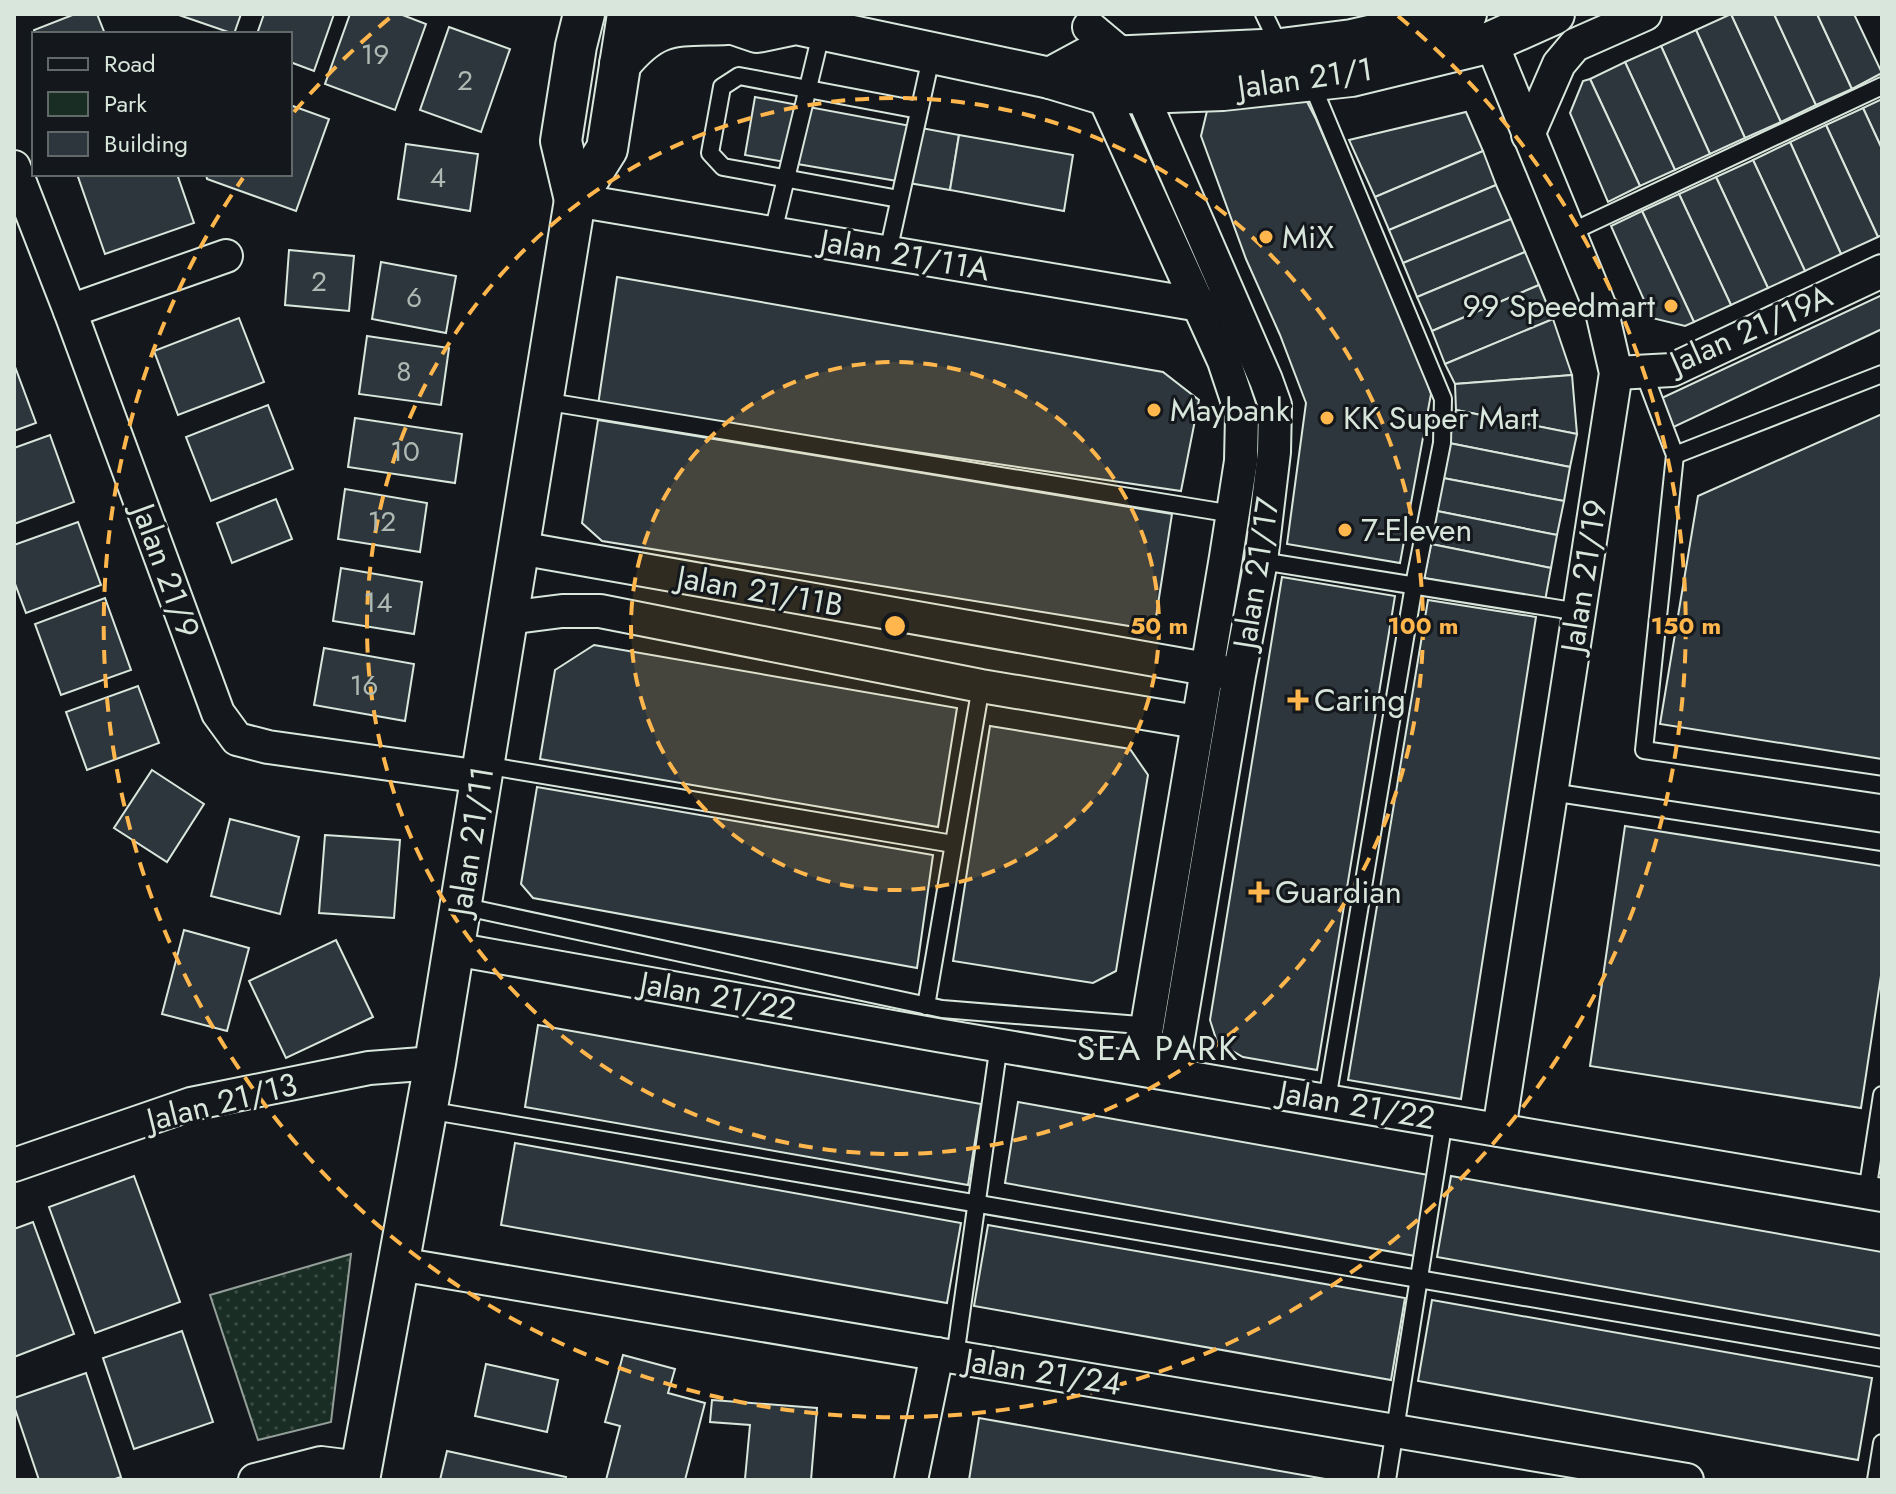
<svg xmlns="http://www.w3.org/2000/svg" width="1896" height="1494" viewBox="0 0 1896 1494" font-family="Jost,sans-serif">
  <style>
    .green { fill: url(#green-dots); stroke: #939e99; stroke-width: 2 }
    .building { fill: #2c363c; stroke: #d8e6dc; stroke-width: 2 }
    .lines { fill: none; stroke-linecap: round; stroke-linejoin: round }
    .service-casing { stroke: #d8e6dc; stroke-width: 20 }
    .minor-casing { stroke: #d8e6dc; stroke-width: 36 }
    .tertiary-casing { stroke: #d8e6dc; stroke-width: 44 }
    .service { stroke: #14181c; stroke-width: 16 }
    .minor { stroke: #14181c; stroke-width: 32 }
    .tertiary { stroke: #14181c; stroke-width: 40 }
    .ring { fill: none; stroke: #ffb74d; stroke-width: 4; stroke-dasharray: 14 10 }
    .poi-dot { fill: #ffb74d; stroke: #14181c; stroke-width: 3 }
    .labels { text-anchor: middle; dominant-baseline: central; stroke-width: 6; stroke-linejoin: round; paint-order: stroke }
    .number-label { font-size: 28px; fill: #adbab4 }
    .street-label { font-size: 32px; fill: #d8e6dc; stroke: #14181c }
    .poi-label { font-size: 32px; fill: #d8e6dc; stroke: #14181c; text-anchor: start }
    .neighbourhood-label { font-size: 34px; letter-spacing: 2px; fill: #d8e6dc; stroke: #14181c }
    .centre { fill: #ffb74d; stroke: #14181c; stroke-width: 4 }
    .ring-label { font-size: 24px; text-anchor: middle; font-weight: bold; fill: #ffb74d; stroke: #14181c; stroke-width: 6; stroke-linejoin: round; paint-order: stroke }
  </style>
  <defs>
    <pattern id="green-dots" width="8" height="8" patternUnits="userSpaceOnUse" patternTransform="scale(2)"><rect width="8" height="8" fill="#1a2d24"/><path d="M2 2h.1M6 6h.1" fill="none" stroke="#3b4b43" stroke-width="1.8" stroke-linecap="round"/></pattern>
  </defs>
  <rect width="100%" height="100%" fill="#14181c"/>
  <!-- green -->
  <path class="green" d="M351,1254L331,1422L258,1440L210,1295Z"/>
  <!-- building -->
  <g class="building">
    <path d="M75,14H97L105,34H35L34,30Z"/>
    <path d="M176,14H241L234,34Z"/>
    <path d="M264,14H334L314,71L290,62V34H257Z"/>
    <path d="M350,14H400L426,24L395,110L325,84Z"/>
    <path d="M1731,14L1781,122L1745,138L1696,30Z"/>
    <path d="M1731,14H1774L1816,105L1781,122Z"/>
    <path d="M1774,14H1817L1852,89L1816,105Z"/>
    <path d="M1817,14H1854L1882,73L1852,89Z"/>
    <path d="M449,27L510,49L481,132L420,110Z"/>
    <path d="M1696,30L1745,138L1710,154L1661,46Z"/>
    <path d="M1661,46L1710,154L1675,170L1625,62Z"/>
    <path d="M1625,62L1675,170L1640,186L1590,79Z"/>
    <path d="M1590,79L1640,186L1608,202L1570,113L1583,81Z"/>
    <path d="M1304,96L1316,119L1417,353L1431,394L1400,563L1287,544L1306,403L1280,335L1246,259L1201,136L1207,111Z"/>
    <path d="M755,97L959,135L950,190L745,155Z"/>
    <path d="M1882,99V149L1863,108Z"/>
    <path d="M290,105L329,119L296,211L207,179L206,174H290Z"/>
    <path d="M1863,108L1882,149V235L1878,237L1826,125Z"/>
    <path d="M1466,112L1483,151L1375,197L1349,140Z"/>
    <path d="M1826,125L1878,237L1841,254L1790,142Z"/>
    <path d="M959,135L1073,155L1064,211L950,190Z"/>
    <path d="M1790,142L1841,254L1805,271L1753,160Z"/>
    <path d="M406,144L478,154L470,211L398,199Z"/>
    <path d="M1483,151L1496,185L1389,230L1375,197Z"/>
    <path d="M1753,160L1805,271L1768,288L1716,177Z"/>
    <path d="M77,174H177L194,223L105,254Z"/>
    <path d="M1716,177L1768,288L1731,305L1679,194Z"/>
    <path d="M1496,185L1511,219L1403,263L1389,230Z"/>
    <path d="M1679,194L1731,305L1694,322L1642,211Z"/>
    <path d="M1642,211L1694,322L1685,326L1652,318L1611,226Z"/>
    <path d="M1511,219L1525,252L1417,297L1403,263Z"/>
    <path d="M289,250L354,256L349,311L285,305Z"/>
    <path d="M1525,252L1539,285L1432,331L1417,297Z"/>
    <path d="M381,262L456,276L446,333L372,319Z"/>
    <path d="M617,277L1163,372L1199,400L1181,491L598,405Z"/>
    <path d="M1539,285L1553,319L1445,364L1432,331Z"/>
    <path d="M1882,295V329L1663,432L1649,404Z"/>
    <path d="M239,318L264,382L178,415L154,351Z"/>
    <path d="M1553,319L1572,375L1455,384L1445,364Z"/>
    <path d="M367,336L449,348L441,405L359,394Z"/>
    <path d="M14,364L36,423L14,431Z"/>
    <path d="M1572,375L1577,434L1456,410L1455,384Z"/>
    <path d="M268,405L293,469L211,501L186,437Z"/>
    <path d="M1456,410L1577,434L1570,467L1449,443Z"/>
    <path d="M1882,414V759L1660,724L1698,496Z"/>
    <path d="M355,418L462,434L455,483L348,467Z"/>
    <path d="M598,420L1172,514L1154,630L602,541L582,523Z"/>
    <path d="M50,435L74,502L14,524V448Z"/>
    <path d="M1449,443L1570,467L1564,501L1443,478Z"/>
    <path d="M1443,478L1564,501L1557,535L1437,511Z"/>
    <path d="M345,489L427,503L420,552L338,539Z"/>
    <path d="M276,499L292,539L232,563L217,523Z"/>
    <path d="M1437,511L1557,535L1551,568L1431,544Z"/>
    <path d="M78,522L101,585L26,613L14,581V545Z"/>
    <path d="M1431,544L1551,568L1545,601L1424,578Z"/>
    <path d="M341,568L422,582L414,634L333,621Z"/>
    <path d="M1282,577L1395,596L1317,1070L1243,1057L1217,1042L1210,1020Z"/>
    <path d="M105,598L131,670L61,695L35,624Z"/>
    <path d="M1428,600L1536,617L1461,1099L1348,1080Z"/>
    <path d="M594,645L957,708L938,827L540,759L555,670Z"/>
    <path d="M324,648L414,664L405,721L314,705Z"/>
    <path d="M138,686L159,743L87,770L66,712Z"/>
    <path d="M990,726L1130,749L1148,775L1116,971L1093,983L953,961Z"/>
    <path d="M152,770L204,804L167,862L114,828Z"/>
    <path d="M537,787L933,855L917,968L533,898L521,884Z"/>
    <path d="M230,819L299,837L280,914L211,896Z"/>
    <path d="M1625,826L1882,866V969L1861,1108L1590,1066Z"/>
    <path d="M325,835L400,840L394,918L319,913Z"/>
    <path d="M184,930L249,948L227,1031L162,1014Z"/>
    <path d="M336,940L373,1017L286,1058L249,981Z"/>
    <path d="M538,1025L981,1104L968,1185L525,1107Z"/>
    <path d="M1018,1102L1434,1176L1421,1257L1005,1183Z"/>
    <path d="M515,1143L961,1223L947,1303L501,1225Z"/>
    <path d="M134,1176L180,1302L95,1333L49,1207Z"/>
    <path d="M1451,1176L1882,1252V1336L1437,1257Z"/>
    <path d="M33,1222L74,1334L14,1357V1229Z"/>
    <path d="M988,1225L1405,1298L1391,1380L974,1306Z"/>
    <path d="M1432,1300L1872,1378L1858,1460L1418,1381Z"/>
    <path d="M182,1331L213,1422L134,1449L103,1358Z"/>
    <path d="M623,1355L675,1369L668,1393L705,1403L685,1480H606L620,1426L605,1422Z"/>
    <path d="M486,1364L558,1380L547,1432L475,1416Z"/>
    <path d="M86,1373L121,1477L112,1480H39L14,1406V1398Z"/>
    <path d="M712,1400L817,1408L811,1480L745,1479L750,1425L710,1422Z"/>
    <path d="M979,1418L1331,1480H969Z"/>
    <path d="M447,1451L566,1477L565,1480H440Z"/>
  </g>
  <g class="lines">
    <defs>
      <g id="service">
        <path d="M1264,14L1280,47"/>
        <path d="M1311,82L1443,399L1442,443L1414,585L1327,1100"/>
        <path d="M899,199L723,167L710,153L722,87L739,76L919,110"/>
        <path d="M773,232L822,30"/>
        <path d="M1569,233L1882,86"/>
        <path d="M888,252L932,53"/>
        <path d="M1643,371L1675,455L1644,750L1882,785"/>
        <path d="M543,401L1233,514"/>
        <path d="M1675,455L1882,374"/>
        <path d="M1261,561L1579,612"/>
        <path d="M484,765L953,844"/>
        <path d="M1551,792L1882,842"/>
        <path d="M461,906L942,1009L1152,1026"/>
        <path d="M926,1006L981,686"/>
        <path d="M427,1110L1882,1358"/>
        <path d="M1867,1192L1882,1095"/>
        <path d="M955,1357L999,1044"/>
        <path d="M1387,1480L1444,1120"/>
        <path d="M1876,1480L1882,1443"/>
      </g>
      <g id="minor">
        <path d="M1089,27L1126,58L1266,380L1275,405L1274,452L1261,561L1239,675L1172,1074"/>
        <path d="M1491,42L1602,312L1616,373L1499,1130"/>
        <path d="M1094,75L1224,361L1242,415L1241,461L1226,557L1140,1068"/>
        <path d="M1528,135L1559,64L1575,45L1645,14"/>
        <path d="M14,167L70,311L218,713L237,739L268,747L482,777"/>
        <path d="M575,200L1212,307"/>
        <path d="M70,311L226,256"/>
        <path d="M1616,373L1672,370L1882,271"/>
        <path d="M519,548L1229,673"/>
        <path d="M508,618L562,611H600L981,686L1197,722"/>
        <path d="M454,949L937,1035L1882,1195"/>
        <path d="M14,1165L191,1104L369,1068L435,1063"/>
        <path d="M399,1264L1687,1480"/>
        <path d="M255,1480L321,1463L361,1468"/>
        <path d="M911,1480L937,1354"/>
      </g>
      <g id="tertiary">
        <path d="M704,14L757,32L796,24L1050,78L1103,94L1141,93L1223,90L1351,76L1491,42L1554,14"/>
        <path d="M620,64C656,20 674,26 727,24"/>
        <path d="M1050,78L1087,58L1281,49L1352,40L1466,14"/>
        <path d="M575,200L561,141L576,46L584,14"/>
        <path d="M359,1480L435,1063L575,200L607,149L628,14"/>
      </g>
    </defs>
    <!-- service casing -->
    <use href="#service" class="service-casing"/>
    <!-- minor casing -->
    <use href="#minor" class="minor-casing"/>
    <!-- tertiary casing -->
    <use href="#tertiary" class="tertiary-casing"/>
    <!-- service -->
    <use href="#service" class="service"/>
    <!-- minor -->
    <use href="#minor" class="minor"/>
    <!-- tertiary -->
    <use href="#tertiary" class="tertiary"/>
  </g>
  <!-- distance rings -->
  <circle cx="895" cy="626" r="264" fill="#ffb74d" fill-opacity=".12"/>
  <g class="ring">
    <circle cx="895" cy="626" r="264"/>
    <circle cx="895" cy="626" r="528"/>
    <path d="M294 112A791 791 0 0 1 392 16M1398 16A791 791 0 1 1 243 178"/>
  </g>
  <!-- markers -->
  <g class="poi-dot">
    <circle cx="1266" cy="237" r="8"/>
    <circle cx="1671" cy="306" r="8"/>
    <circle cx="1154" cy="410" r="8"/>
    <circle cx="1327" cy="418" r="8"/>
    <circle cx="1345" cy="530" r="8"/>
    <path d="M1294 688h8v8h8v8h-8v8h-8v-8h-8v-8h8z"/>
    <path d="M1255 880h8v8h8v8h-8v8h-8v-8h-8v-8h8z"/>
  </g>
  <g class="labels">
    <!-- number labels -->
    <g class="number-label">
      <text x="375" y="54">19</text>
      <text x="465" y="80">2</text>
      <text x="438" y="177">4</text>
      <text x="319" y="281">2</text>
      <text x="414" y="297">6</text>
      <text x="404" y="371">8</text>
      <text x="405" y="451">10</text>
      <text x="382" y="521">12</text>
      <text x="378" y="602">14</text>
      <text x="364" y="685">16</text>
    </g>
    <!-- street labels -->
    <g class="street-label">
      <text transform="translate(1305 78) rotate(-8)">Jalan 21/1</text>
      <text transform="translate(905 255) rotate(10)">Jalan 21/11A</text>
      <text transform="translate(1751 329) rotate(-24)">Jalan 21/19A</text>
      <text transform="translate(166 571) rotate(70)">Jalan 21/9</text>
      <text transform="translate(1256 573) rotate(-81)">Jalan 21/17</text>
      <text transform="translate(1584 576) rotate(-81)">Jalan 21/19</text>
      <text transform="translate(760 591) rotate(10)">Jalan 21/11B</text>
      <text transform="translate(471 841) rotate(-81)">Jalan 21/11</text>
      <text transform="translate(718 996) rotate(10)">Jalan 21/22</text>
      <text transform="translate(222 1102) rotate(-14)">Jalan 21/13</text>
      <text transform="translate(1357 1105) rotate(10)">Jalan 21/22</text>
      <text transform="translate(1043 1372) rotate(9)">Jalan 21/24</text>
    </g>
    <!-- poi labels -->
    <g class="poi-label">
      <text x="1282" y="237">MiX</text>
      <text x="1655" y="306" text-anchor="end">99 Speedmart</text>
      <text x="1170" y="410">Maybank</text>
      <text x="1343" y="418">KK Super Mart</text>
      <text x="1361" y="530">7-Eleven</text>
      <text x="1314" y="700">Caring</text>
      <text x="1275" y="892">Guardian</text>
    </g>
    <!-- neighbourhood labels -->
    <g class="neighbourhood-label">
      <text x="1158" y="1048">SEA PARK</text>
    </g>
  </g>
  <circle cx="895" cy="626" r="12" class="centre"/>
  <g class="ring-label">
    <text x="1159" y="634">50 m</text>
    <text x="1423" y="634">100 m</text>
    <text x="1686" y="634">150 m</text>
  </g>
  <!-- border -->
  <rect width="1896" height="1494" fill="none" stroke="#d8e6dc" stroke-width="32"/>
  <!-- legend -->
  <rect x="32" y="32" width="260" height="144" fill="#14181c" stroke="#626a69" stroke-width="2"/>
  <rect x="48" y="58" width="40" height="12" fill="#14181c" stroke="#626a69" stroke-width="2"/>
  <text x="104" y="72" font-size="24" fill="#d8e6dc">Road</text>
  <rect x="48" y="92" width="40" height="24" fill="#1a2d24" stroke="#626a69" stroke-width="2"/>
  <text x="104" y="112" font-size="24" fill="#d8e6dc">Park</text>
  <rect x="48" y="132" width="40" height="24" fill="#2c363c" stroke="#626a69" stroke-width="2"/>
  <text x="104" y="152" font-size="24" fill="#d8e6dc">Building</text>
</svg>
